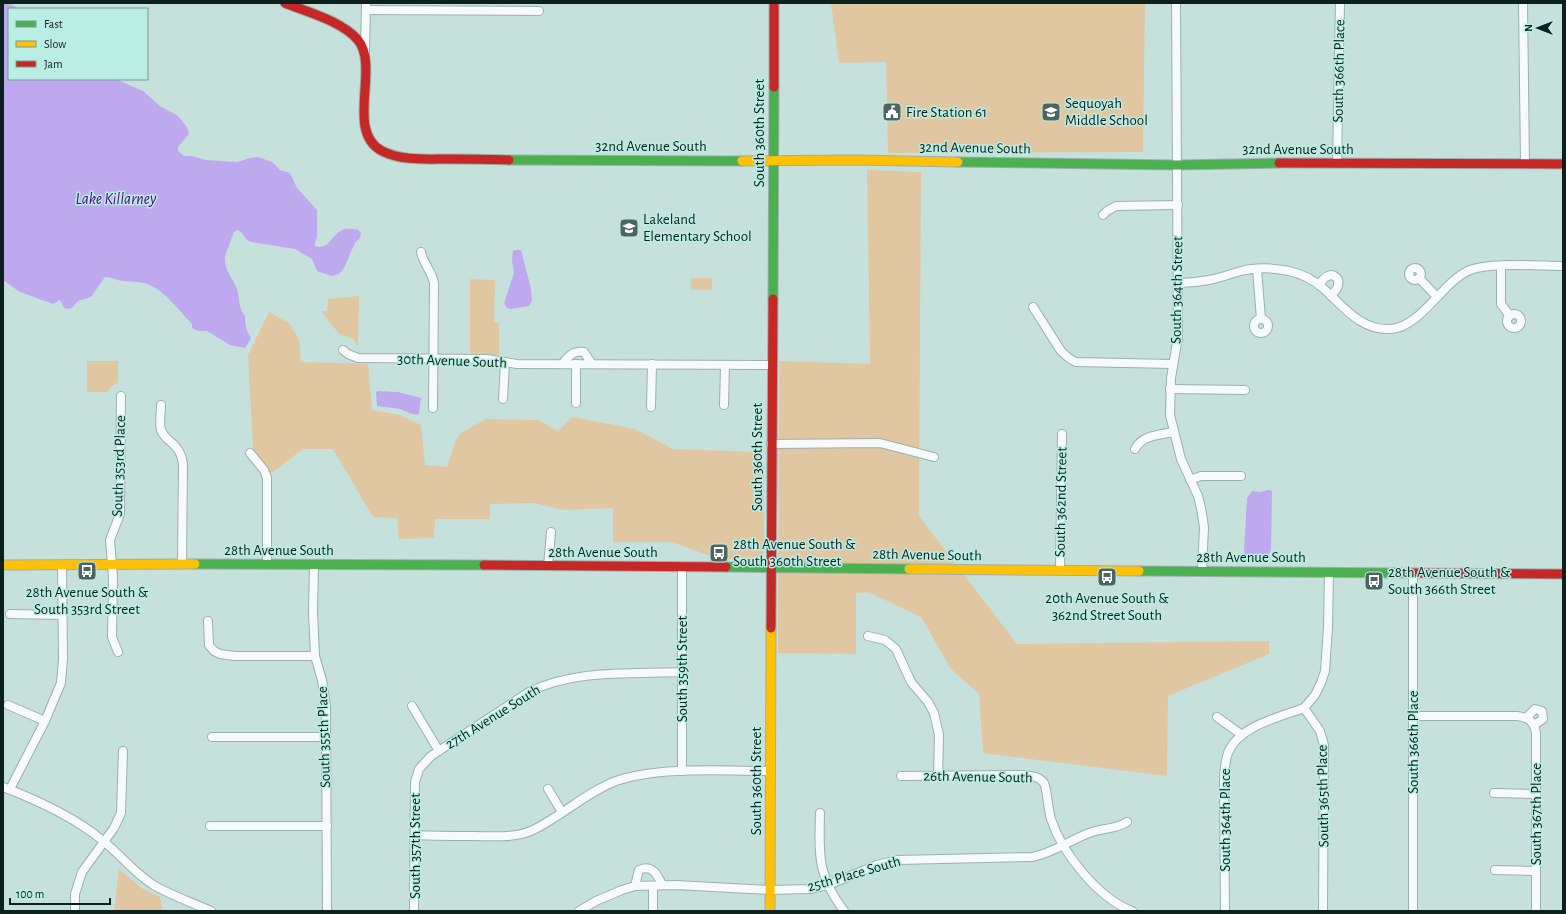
<svg xmlns="http://www.w3.org/2000/svg" width="1566" height="914" viewBox="0 0 1566 914" font-family="'Alegreya Sans',sans-serif">
  <style>
    .green { fill: #e0c7a2 }
    .water { fill: #bea9ee }
    .lines { fill: none; stroke-linecap: round; stroke-linejoin: round }
    .street-casing { stroke: #9bb0ac; stroke-width: 10 }
    .fast-casing { stroke: #9bb0ac; stroke-width: 11 }
    .slow-casing { stroke: #9bb0ac; stroke-width: 11 }
    .jam-casing { stroke: #9bb0ac; stroke-width: 11 }
    .street { stroke: #f6fafa; stroke-width: 8 }
    .fast { stroke: #4caf50; stroke-width: 9 }
    .slow { stroke: #ffc107; stroke-width: 9 }
    .jam { stroke: #c62828; stroke-width: 9 }
    .labels { text-anchor: middle; dominant-baseline: central; stroke-width: 3; stroke-linejoin: round; paint-order: stroke }
    .street-label { font-size: 15px; fill: #0c201d; stroke: #baede3 }
    .poi-label { font-size: 15px; fill: #0c201d; stroke: #baede3; text-anchor: start }
    .water-label { font-size: 16px; font-style: italic; fill: #4a007f; stroke: #baede3 }
  </style>
  <rect width="100%" height="100%" fill="#c6e1dc"/>
  <!-- green -->
  <g class="green">
    <path d="M831,3H1145L1143,152L888,153L886,62L839,63Z"/>
    <path d="M867,170L921,172L919,516L1017,644L1269,641V654L1168,696L1167,776L983,753L979,694L951,669L921,617L868,592L856,593V654L778,653L779,361L870,364Z"/>
    <rect x="691" y="278" width="21" height="12"/>
    <path d="M470,279L495,280L494,322L499,323V355L470,353Z"/>
    <path d="M359,296L358,343V349C355,335 348,338 339,334L321,311H327L328,299Z"/>
    <path d="M269,312L289,323L299,339L301,362L368,364L372,410L400,415L421,425L425,465L447,467L455,442L461,433L486,419L538,420L558,431L572,417L635,429L673,449L756,452L764,467V551L761,559L758,560L718,559L672,542H613V508L562,510L534,503L490,504V519H435L434,538L399,539L397,518L373,517L333,449H303L269,475L255,455L253,448L248,355Z"/>
    <path d="M87,361H118V382L109,389L108,392H87Z"/>
    <path d="M119,869L143,889L160,897L163,911H114Z"/>
  </g>
  <!-- water -->
  <g class="water">
    <path d="M3,3H8L20,9H9V79L118,80L143,91L160,106L178,116L187,127L189,134L178,147V151L184,156H192L206,160L237,162L250,158L258,157L272,162L280,170L290,173L297,188L317,210V238L315,242V246C328,251 332,235 342,230C347,228 353,229 358,230L361,233L360,238L355,243L344,268L339,274L332,276L317,271L312,259L295,249L251,242C244,240 244,232 237,230L234,232L225,256C224,271 232,276 237,289C240,299 238,307 245,316C245,324 246,331 251,338L245,348L230,345L207,331H198L192,328V324C178,310 166,291 147,284C138,281 131,282 122,281C116,280 112,277 105,277L91,297L78,301L72,308L68,309L64,308L60,300L53,304L20,292L3,280Z"/>
    <path d="M515,250H521L531,289L532,301L529,306L511,309L507,308L504,303L514,273L512,261L513,251Z"/>
    <path d="M378,391L398,392L421,398L419,414C413,416 406,411 400,409C393,407 386,408 377,406L376,392Z"/>
    <path d="M1268,490H1271L1272,492L1271,550L1268,555L1266,556L1247,555L1245,554L1244,551L1247,498L1252,491L1260,492Z"/>
  </g>
  <g class="lines">
    <defs>
      <g id="street">
        <path d="M1176,3L1178,337L1171,378L1170,415L1181,459L1198,496L1201,508L1204,527L1202,571"/>
        <path d="M1523,3L1525,164"/>
        <path d="M366,10L539,11"/>
        <path d="M365,52L366,3"/>
        <path d="M1337,163L1340,3"/>
        <path d="M1103,215L1107,211L1116,206L1178,205"/>
        <path d="M421,252C423,263 432,272 434,283L433,408"/>
        <path d="M1501,266V304L1510,316"/>
        <circle cx="1415" cy="274" r="6"/>
        <path d="M1257,269L1261,319"/>
        <path d="M1419,278L1437,297"/>
        <path d="M1179,283C1189,283 1199,282 1209,280C1220,278 1230,274 1241,271C1256,267 1274,268 1289,271C1302,274 1314,280 1324,289C1344,307 1361,331 1391,329C1421,327 1443,281 1470,270C1489,262 1540,266 1563,266"/>
        <path d="M1319,285C1321,282 1324,277 1328,276C1334,273 1340,279 1338,285C1338,289 1333,293 1331,296"/>
        <path d="M1033,307L1061,351C1066,356 1070,360 1076,362L1173,364"/>
        <circle cx="1514" cy="321" r="7"/>
        <circle cx="1261" cy="326" r="7"/>
        <path d="M343,350L348,354L358,358L487,359L517,364L772,365"/>
        <path d="M562,364C569,356 573,350 584,352L592,364"/>
        <path d="M1170,389L1245,390"/>
        <path d="M503,399L505,362"/>
        <path d="M576,403V364"/>
        <path d="M161,405C161,413 159,423 161,430C166,443 180,442 183,464L182,564"/>
        <path d="M724,405L725,365"/>
        <path d="M651,407L652,364"/>
        <path d="M771,444L880,443L934,457"/>
        <path d="M1135,449C1142,435 1159,435 1173,432"/>
        <path d="M250,453L264,470L267,478V564"/>
        <path d="M1190,480L1201,476H1241"/>
        <path d="M314,564L313,612L315,656L322,680L326,706L327,911"/>
        <path d="M548,566L551,532"/>
        <path d="M682,567V771"/>
        <path d="M1060,570L1062,434"/>
        <path d="M10,614L62,615"/>
        <path d="M208,621L209,645L214,651L220,654L235,656H315"/>
        <path d="M868,636L885,640L896,649L911,682L928,702L934,713L939,735L938,776"/>
        <path d="M118,652L112,637L113,577L110,540L120,514L121,396"/>
        <path d="M8,705L45,721"/>
        <path d="M412,706L439,751"/>
        <path d="M1414,716H1517C1528,717 1534,721 1536,733V911"/>
        <path d="M1217,717L1242,735"/>
        <path d="M1526,718L1535,709L1542,711L1543,719L1534,725"/>
        <path d="M212,737H326"/>
        <path d="M901,776L1024,775C1031,776 1039,776 1044,783C1047,788 1048,810 1051,819C1062,853 1098,898 1132,911"/>
        <path d="M3,787C37,800 74,817 102,840C121,855 135,874 155,886C173,896 193,903 211,911"/>
        <path d="M10,789L45,721L61,683L63,659L62,565"/>
        <path d="M548,789L562,812"/>
        <path d="M1494,793L1535,794"/>
        <path d="M820,813C819,855 817,875 844,911"/>
        <path d="M210,826H327"/>
        <path d="M415,835C434,836 453,836 473,836C493,836 516,839 535,829C563,815 587,792 616,781C659,766 725,771 770,771"/>
        <path d="M1495,870L1535,871"/>
        <path d="M635,886L639,870C652,864 658,875 662,885"/>
        <path d="M75,911V894L82,872L114,828L121,813L123,751"/>
        <path d="M414,911L415,782L419,769L431,756L529,692C575,669 632,674 682,672"/>
        <path d="M579,911L596,901L622,890L635,886L676,885L770,890L810,889L828,885L877,865L898,860L1032,857C1054,853 1071,839 1092,832C1103,828 1117,829 1127,822"/>
        <path d="M653,911V886"/>
        <path d="M1225,911L1224,781C1224,771 1225,762 1228,753C1238,726 1280,717 1304,708"/>
        <path d="M1323,911L1324,745L1320,731L1304,708L1315,695L1321,683L1325,671L1328,627L1329,572"/>
        <path d="M1413,911V573"/>
      </g>
      <g id="fast">
        <path d="M509,160L742,161"/>
        <path d="M958,162L1177,165L1279,163"/>
        <path d="M773,299L774,87"/>
        <path d="M195,564L484,565"/>
        <path d="M726,567L909,569"/>
        <path d="M1139,571L1408,573"/>
      </g>
      <g id="slow">
        <path d="M742,161L856,160L958,162"/>
        <path d="M3,565L195,564"/>
        <path d="M909,569L1139,571"/>
        <path d="M770,911L771,628"/>
      </g>
      <g id="jam">
        <path d="M285,3C307,12 342,21 358,40C380,67 345,132 382,151C402,161 426,159 448,159C468,159 488,159 509,160"/>
        <path d="M774,87V3"/>
        <path d="M1279,163L1563,164"/>
        <path d="M484,565L726,567"/>
        <path d="M1408,573L1563,574"/>
        <path d="M771,628L773,299"/>
      </g>
    </defs>
    <!-- street casing -->
    <use href="#street" class="street-casing"/>
    <!-- fast casing -->
    <use href="#fast" class="fast-casing"/>
    <!-- slow casing -->
    <use href="#slow" class="slow-casing"/>
    <!-- jam casing -->
    <use href="#jam" class="jam-casing"/>
    <!-- street -->
    <use href="#street" class="street"/>
    <!-- fast -->
    <use href="#fast" class="fast"/>
    <!-- slow -->
    <use href="#slow" class="slow"/>
    <!-- jam -->
    <use href="#jam" class="jam"/>
  </g>
  <!-- icons -->
  <defs>
    <symbol id="civic-square" viewBox="-11 -11 22 22"><rect x="-9" y="-9" width="18" height="18" rx="4" fill="#4d6460" stroke="#baede3"/><path d="M-.6-6.5H3V-4.5H.6V-3L4-1V1h2V6H-6V1h2V-1L-.6-3ZM-1.2 2.5V6h2.4V2.5Z" fill="#fff"/></symbol>
    <symbol id="school-square" viewBox="-11 -11 22 22"><rect x="-9" y="-9" width="18" height="18" rx="4" fill="#4d6460" stroke="#baede3"/><path d="M0-5L7-2L0 1L-7-2ZM-4 1L0 2.5L4 1V4Q0 6-4 4Z" fill="#fff"/></symbol>
    <symbol id="bus-square" viewBox="-11 -11 22 22"><rect x="-9" y="-9" width="18" height="18" rx="4" fill="#4d6460" stroke="#baede3"/><path d="M-5-6H5V4H4V6H2V4H-2V6H-4V4H-5ZM-3.5-4V0h7V-4ZM-3.5 1.2v1.5H-2V1.2ZM2 1.2v1.5H3.5V1.2Z" fill="#fff"/></symbol>
  </defs>
  <g fill-rule="evenodd">
    <use href="#civic-square" x="881" y="101" width="22" height="22"/>
    <use href="#school-square" x="1040" y="101" width="22" height="22"/>
    <use href="#school-square" x="618" y="217" width="22" height="22"/>
    <use href="#bus-square" x="708" y="542" width="22" height="22"/>
    <use href="#bus-square" x="76" y="560" width="22" height="22"/>
    <use href="#bus-square" x="1096" y="566" width="22" height="22"/>
    <use href="#bus-square" x="1363" y="570" width="22" height="22"/>
  </g>
  <g class="labels">
    <!-- street labels -->
    <g class="street-label">
      <text transform="translate(1339 71) rotate(-89)">South 366th Place</text>
      <text transform="translate(759 133) rotate(-90)">South 360th Street</text>
      <text x="651" y="146">32nd Avenue South</text>
      <text transform="translate(975 148) rotate(1)">32nd Avenue South</text>
      <text x="1298" y="149">32nd Avenue South</text>
      <text transform="translate(1177 290) rotate(-89)">South 364th Street</text>
      <text transform="translate(452 361) rotate(2)">30th Avenue South</text>
      <text transform="translate(757 457) rotate(-90)">South 360th Street</text>
      <text transform="translate(119 466) rotate(-88)">South 353rd Place</text>
      <text transform="translate(1061 502) rotate(-89)">South 362nd Street</text>
      <text x="279" y="550">28th Avenue South</text>
      <text x="603" y="552">28th Avenue South</text>
      <text transform="translate(927 555) rotate(1)">28th Avenue South</text>
      <text x="1251" y="557">28th Avenue South</text>
      <text transform="translate(682 669) rotate(-90)">South 359th Street</text>
      <text transform="translate(493 717) rotate(-32)">27th Avenue South</text>
      <text transform="translate(324 737) rotate(-92)">South 355th Place</text>
      <text transform="translate(1413 742) rotate(-90)">South 366th Place</text>
      <text transform="translate(978 777) rotate(1)">26th Avenue South</text>
      <text transform="translate(756 781) rotate(-90)">South 360th Street</text>
      <text transform="translate(1323 796) rotate(-91)">South 365th Place</text>
      <text transform="translate(1536 814) rotate(-90)">South 367th Place</text>
      <text transform="translate(1225 820) rotate(-90)">South 364th Place</text>
      <text transform="translate(415 846) rotate(-90)">South 357th Street</text>
      <text transform="translate(854 874) rotate(-16)">25th Place South</text>
    </g>
    <!-- poi labels -->
    <g class="poi-label">
      <text x="1065" y="103">Sequoyah<tspan x="1065" dy="17">Middle School</tspan></text>
      <text x="906" y="112">Fire Station 61</text>
      <text x="643" y="219">Lakeland<tspan x="643" dy="17">Elementary School</tspan></text>
      <text x="733" y="544">28th Avenue South &amp;<tspan x="733" dy="17">South 360th Street</tspan></text>
      <text x="1388" y="572">28th Avenue South &amp;<tspan x="1388" dy="17">South 366th Street</tspan></text>
      <text x="87" y="592" text-anchor="middle">28th Avenue South &amp;<tspan x="87" dy="17">South 353rd Street</tspan></text>
      <text x="1107" y="598" text-anchor="middle">20th Avenue South &amp;<tspan x="1107" dy="17">362nd Street South</tspan></text>
    </g>
    <!-- water labels -->
    <g class="water-label">
      <text x="116" y="199">Lake Killarney</text>
    </g>
  </g>
  <!-- border -->
  <rect width="1566" height="914" fill="none" stroke="#0c201d" stroke-width="8"/>
  <!-- legend -->
  <rect x="8" y="8" width="140" height="72" fill="#baede3" stroke="#749b94"/>
  <rect x="16" y="21" width="20" height="6" fill="#4caf50" stroke="#749b94"/>
  <text x="44" y="28" font-size="12" fill="#0c201d">Fast</text>
  <rect x="16" y="41" width="20" height="6" fill="#ffc107" stroke="#749b94"/>
  <text x="44" y="48" font-size="12" fill="#0c201d">Slow</text>
  <rect x="16" y="61" width="20" height="6" fill="#c62828" stroke="#749b94"/>
  <text x="44" y="68" font-size="12" fill="#0c201d">Jam</text>
  <!-- north arrow -->
  <g transform="translate(1538 28) rotate(270)" stroke="#baede3" stroke-width="3" paint-order="stroke">
  <path d="M0-3L7 15L0 10L-7 15Z" fill="#0c201d"/>
  <text y="-6" font-size="11" font-weight="bold" text-anchor="middle" fill="#0c201d">N</text>
  </g>
  <!-- scale -->
  <path d="M10 898v6h100v-6" fill="none" stroke="#0c201d" stroke-width="2"/>
  <text x="16" y="898" font-size="12" fill="#0c201d" stroke="#baede3" stroke-width="3" paint-order="stroke">100 m</text>
</svg>
